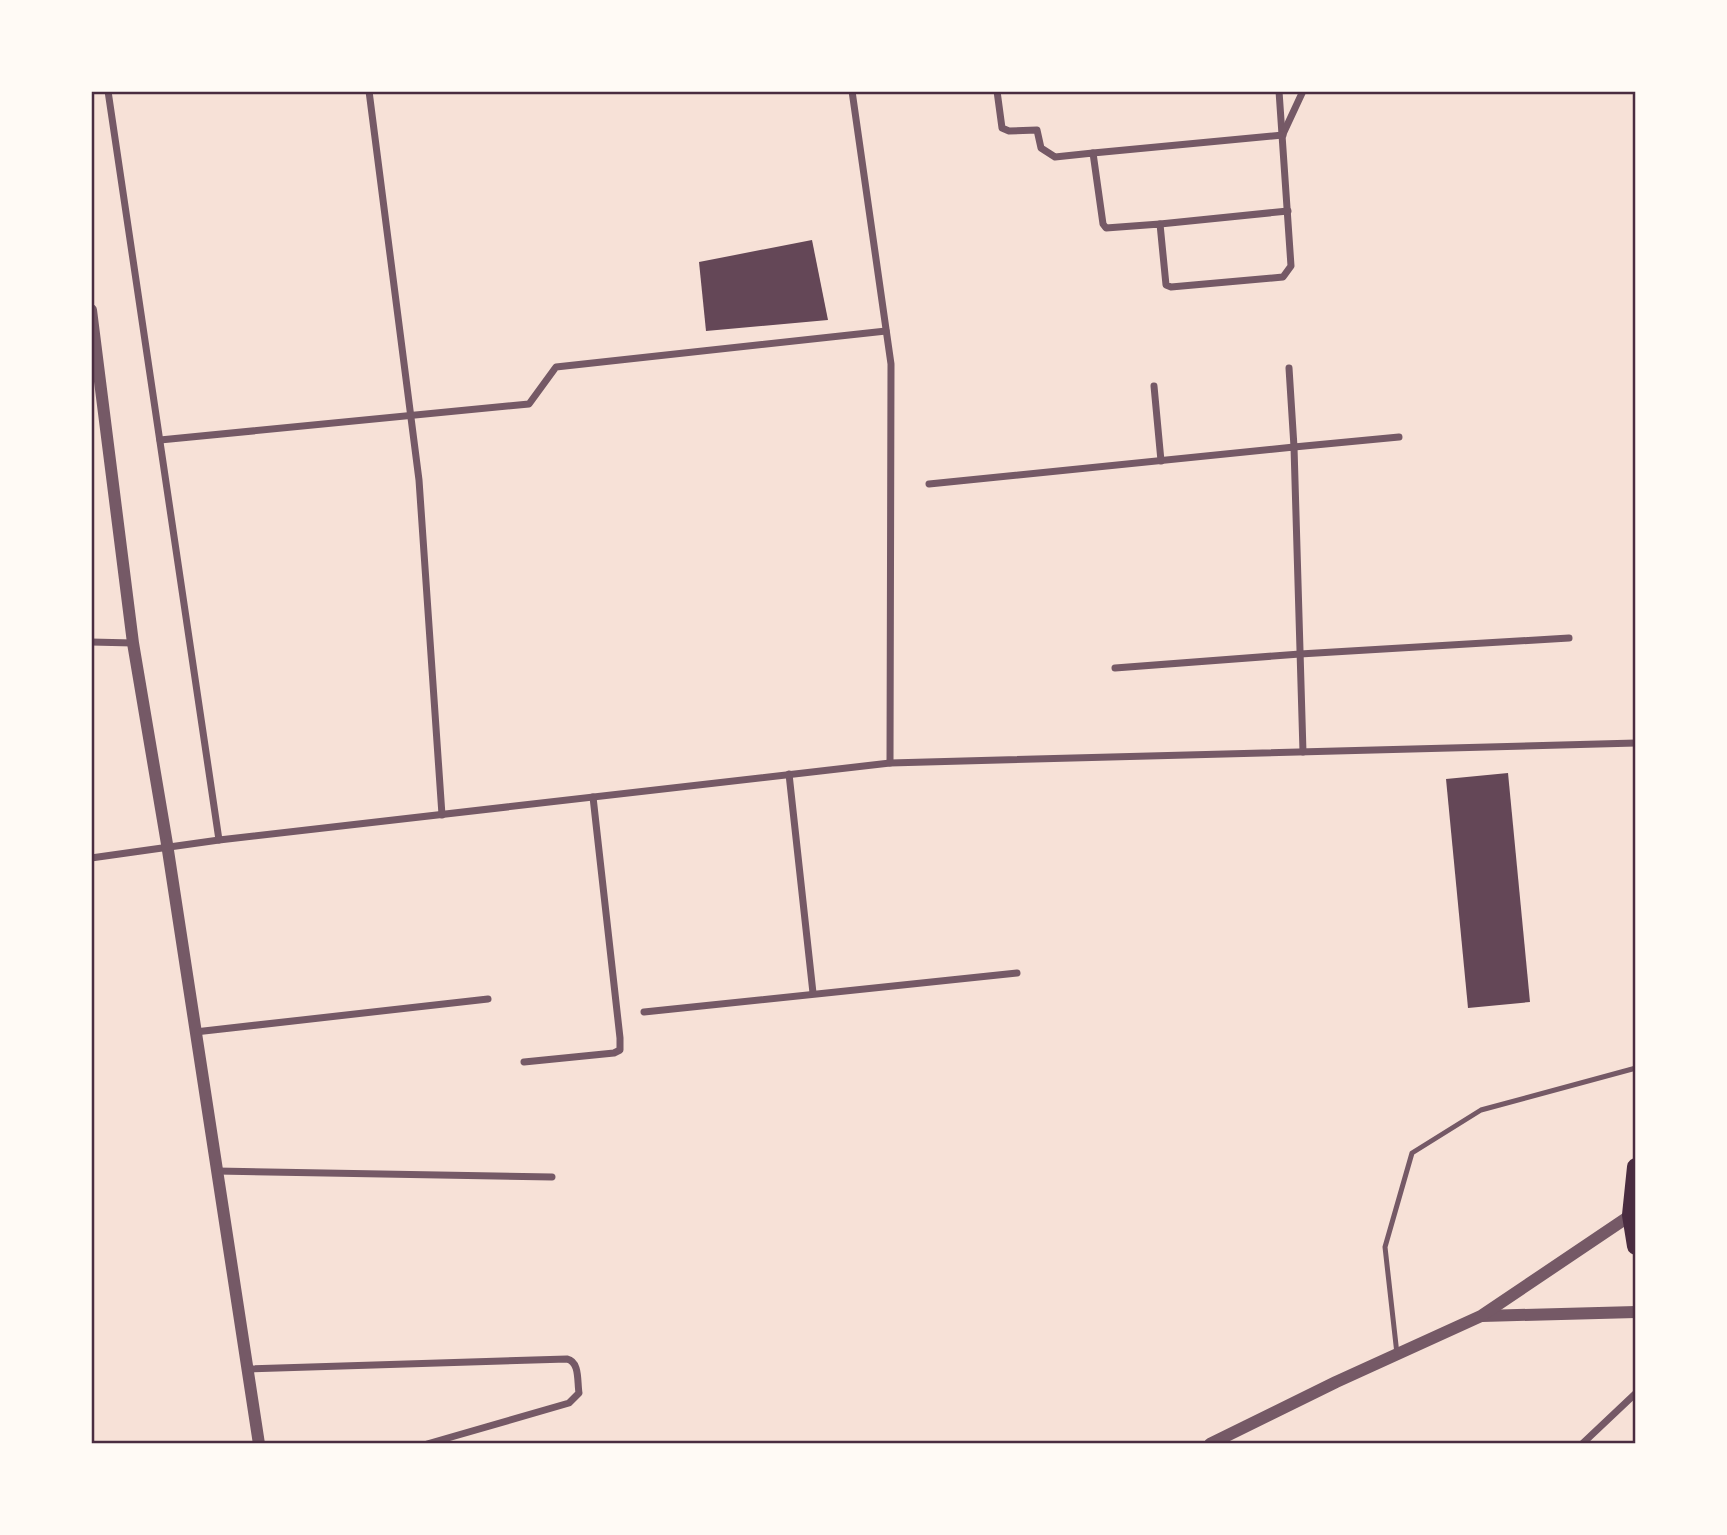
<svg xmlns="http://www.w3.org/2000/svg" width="1727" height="1535" viewBox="0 0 1727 1535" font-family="Overpass,sans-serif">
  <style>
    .building { fill: #644757 }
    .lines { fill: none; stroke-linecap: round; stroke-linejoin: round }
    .service { stroke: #755966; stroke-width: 5 }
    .minor { stroke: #755966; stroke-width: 7 }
    .tertiary { stroke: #755966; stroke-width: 12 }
    .primary { stroke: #4a2c40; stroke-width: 18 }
    .neatline { fill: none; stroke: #4a2c40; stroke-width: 2.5 }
  </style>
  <rect width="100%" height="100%" fill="#f7e1d7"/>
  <!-- building -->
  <g class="building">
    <path d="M812,240L828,320L706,331L699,262Z"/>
    <path d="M1508,773L1530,1002L1468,1008L1446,779Z"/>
  </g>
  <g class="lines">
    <!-- service -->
    <path class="service" d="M1397,1354L1385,1247L1412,1153L1481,1110L1636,1068"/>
    <!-- minor -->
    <g class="minor">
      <path d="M108,91L219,840"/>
      <path d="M369,91L419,480L442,815"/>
      <path d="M852,91L891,364L890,763"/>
      <path d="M997,91L1002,128L1009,131L1037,130L1041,148L1055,157L1093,153L1103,224L1106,228L1160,224L1166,285L1171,287L1283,277L1291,266L1279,91"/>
      <path d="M1283,134L1303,91"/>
      <path d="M1093,153L1283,135"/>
      <path d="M1160,224L1288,211"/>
      <path d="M1289,368L1294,447L1399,437"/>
      <path d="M1154,386L1161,461"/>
      <path d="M160,440L529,404L556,367L886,331"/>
      <path d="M929,484L1294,447L1303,752"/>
      <path d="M91,642L133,643"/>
      <path d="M1115,668L1300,654L1569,638"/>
      <path d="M789,774L813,993"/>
      <path d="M91,858L219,840L890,763L1636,743"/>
      <path d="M644,1012L1017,973"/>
      <path d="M195,1032L488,999"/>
      <path d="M524,1062L614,1053L620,1050V1038L593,797"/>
      <path d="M217,1171L552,1177"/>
      <path d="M248,1369L567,1359C580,1362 577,1381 579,1393L569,1403L427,1444"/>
      <path d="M1582,1444L1636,1393"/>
    </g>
    <!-- tertiary -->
    <g class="tertiary">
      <path d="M91,310L133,643L167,844L259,1444"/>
      <path d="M1482,1316L1636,1312"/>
      <path d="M1210,1444L1336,1382L1481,1316L1631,1215H1636"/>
    </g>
    <!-- primary -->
    <path class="primary" d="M1636,1167L1631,1215L1636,1246"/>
  </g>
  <!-- border -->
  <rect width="1727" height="1535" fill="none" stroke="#fffaf5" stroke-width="186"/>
  <rect x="93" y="93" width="1541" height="1349" class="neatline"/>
</svg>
